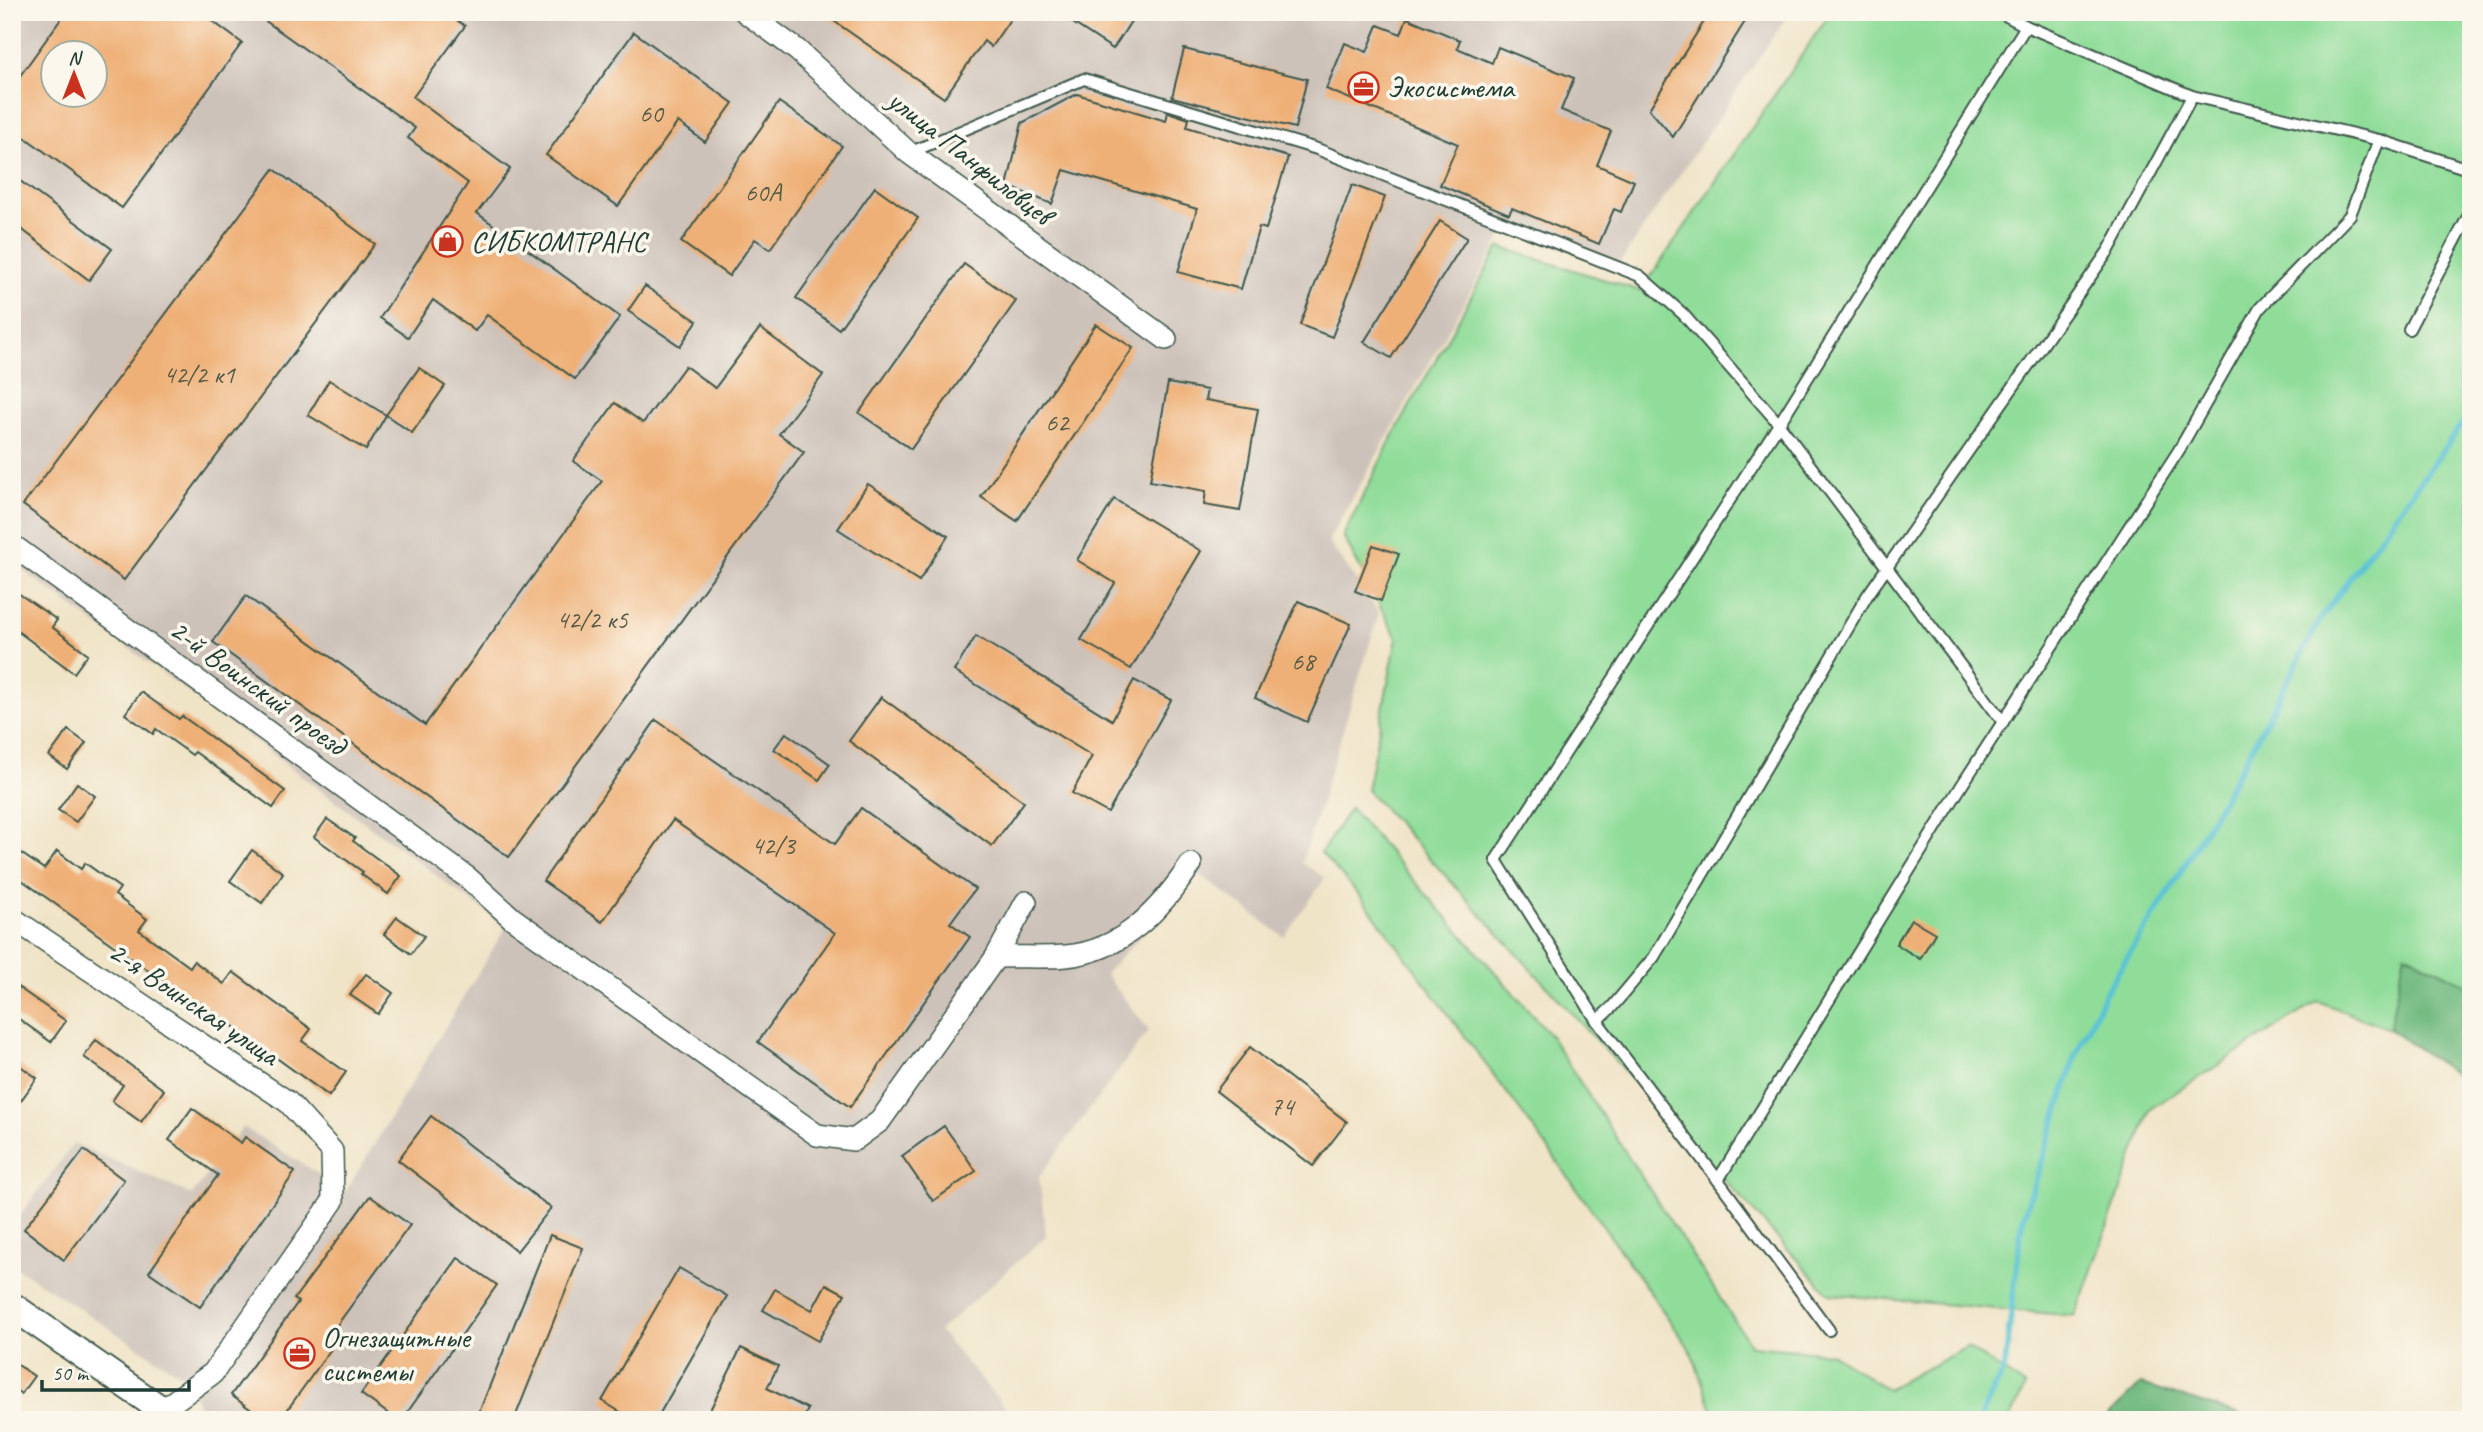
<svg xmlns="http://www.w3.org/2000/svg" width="2483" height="1432" viewBox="0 0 2483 1432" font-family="Caveat,sans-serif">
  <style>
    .industrial { fill: #cdc2b9; fill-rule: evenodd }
    .green { fill: #90dd9a; stroke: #588d67; stroke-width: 2 }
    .forest { fill: #74bc82; stroke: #4a7c5b; stroke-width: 2 }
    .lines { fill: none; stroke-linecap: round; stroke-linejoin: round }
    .stream { stroke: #5ac3d5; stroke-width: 6 }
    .building { fill: #efb077; fill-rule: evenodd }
    .service-casing { stroke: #3e564a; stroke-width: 14 }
    .minor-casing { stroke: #3e564a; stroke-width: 24 }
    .tertiary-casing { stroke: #3e564a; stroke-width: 30 }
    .service { stroke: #fff; stroke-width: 10 }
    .minor { stroke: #fff; stroke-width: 21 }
    .tertiary { stroke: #fff; stroke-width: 26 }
    .labels { text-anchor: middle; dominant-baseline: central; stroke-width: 7; stroke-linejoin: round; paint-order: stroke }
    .number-label { font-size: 26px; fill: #535a45 }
    .poi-label { font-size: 30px; fill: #1f3d34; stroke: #fbf7ec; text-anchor: start }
    .street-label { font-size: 30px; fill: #1f3d34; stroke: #fbf7ec }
  </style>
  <rect width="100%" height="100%" fill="#fbf7ec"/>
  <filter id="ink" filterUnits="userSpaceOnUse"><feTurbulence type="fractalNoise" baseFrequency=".0143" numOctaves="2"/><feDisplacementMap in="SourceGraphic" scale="14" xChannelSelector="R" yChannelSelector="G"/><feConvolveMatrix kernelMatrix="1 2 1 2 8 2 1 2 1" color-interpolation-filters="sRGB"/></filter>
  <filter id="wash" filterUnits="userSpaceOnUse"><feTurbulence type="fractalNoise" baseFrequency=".00686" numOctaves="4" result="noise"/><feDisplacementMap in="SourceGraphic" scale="28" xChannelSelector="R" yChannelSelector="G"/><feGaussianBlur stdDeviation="1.57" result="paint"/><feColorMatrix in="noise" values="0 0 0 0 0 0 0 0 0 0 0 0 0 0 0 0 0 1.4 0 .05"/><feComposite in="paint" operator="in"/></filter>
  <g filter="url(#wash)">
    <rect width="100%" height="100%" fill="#f0e4c7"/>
    <!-- industrial -->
    <path class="industrial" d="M12,12H1790L1617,267L1506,229L1328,541L1379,613L1302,863L1325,878L1284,937L1199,874L1105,974L1149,1030L1039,1177L1046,1236L939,1331L1016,1420H215L201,1410L186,1378L12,1265V1226L74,1143L192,1195L243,1127L346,1191L506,927L12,562ZM52,52H94V94H52Z"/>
    <!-- green -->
    <g class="green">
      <path d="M1831,12H2471V987L2405,953L2389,1029L2318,1001L2150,1109L2075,1316L1829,1294L1367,790L1397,638L1343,536L1393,436L1499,247L1641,291Z"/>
      <path d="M1350,808L1547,1031L1751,1346L1831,1353L1887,1389L1967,1347L2025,1386L2010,1420H1716L1690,1349L1534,1129L1360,896L1321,853Z"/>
    </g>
    <!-- forest -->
    <g class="forest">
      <path d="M2405,953L2471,987V1085L2389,1029Z"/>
      <path d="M2141,1384L2256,1420H2104Z"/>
    </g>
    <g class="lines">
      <!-- stream -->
      <path class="stream" d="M1979,1420L2005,1366L2022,1222L2076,1055L2106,991L2175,882L2247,757L2321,618L2471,412"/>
    </g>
    <g id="blocks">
      <!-- building -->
      <g class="building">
        <path d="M66,12H200L242,43L122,208L12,128V87ZM52,52H94V94H52Z"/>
        <path d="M253,12H445L465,26L413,97L510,169L477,213L620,317L575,379L487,315L475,331L433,300L408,337L380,318L468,183L408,138L415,128Z"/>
        <path d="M821,12H1015L991,47L984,41L944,98Z"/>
        <path d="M1056,12H1137L1113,49Z"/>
        <path d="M1710,12H1751L1673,137L1649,109Z"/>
        <path d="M1407,18L1460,40L1457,48L1492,63L1498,47L1574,78L1561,110L1611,131L1597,165L1634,181L1621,212L1614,209L1599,244L1512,208L1509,214L1440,185L1458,144L1326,89L1345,43L1367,52L1378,25L1401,34Z"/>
        <path d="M634,32L733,103L705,142L678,122L618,206L546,155Z"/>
        <path d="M1184,49L1307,79L1295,128L1172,97Z"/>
        <path d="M1077,94L1166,121L1168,112L1189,119L1187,127L1288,157L1266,229L1259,227L1241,289L1178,272L1197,209L1064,170L1052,204L1007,186L1022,123Z"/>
        <path d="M779,102L842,146L770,249L755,239L729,276L681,242Z"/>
        <path d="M274,169L375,244L124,580L23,505Z"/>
        <path d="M12,175L112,249L89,280L12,222Z"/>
        <path d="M1352,185L1385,197L1332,337L1300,325Z"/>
        <path d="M875,187L918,218L839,329L796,298Z"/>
        <path d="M1440,221L1467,238L1391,358L1364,342Z"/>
        <path d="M964,264L1016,301L911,449L859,413Z"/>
        <path d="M645,286L697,321L680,346L628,311Z"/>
        <path d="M1096,324L1133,348L1017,521L981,497Z"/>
        <path d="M760,328L823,375L779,434L804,452L509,857L213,642L246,596L425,725L602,481L573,461L615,403L643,423L685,366L715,388Z"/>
        <path d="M419,368L445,386L412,433L386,415Z"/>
        <path d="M329,380L386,415L366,450L308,415Z"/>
        <path d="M1168,383L1207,390L1205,400L1258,409L1240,511L1204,505L1206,491L1150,481Z"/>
        <path d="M868,484L948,536L919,581L838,529Z"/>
        <path d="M1114,499L1201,551L1131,669L1081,640L1115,583L1077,560Z"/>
        <path d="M1373,545L1399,554L1381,601L1355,591Z"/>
        <path d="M12,589L57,620L52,627L88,654L74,673L12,627Z"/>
        <path d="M1298,601L1351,624L1307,722L1255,698Z"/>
        <path d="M976,636L1112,720L1134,680L1171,700L1108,813L1072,793L1092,756L954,671Z"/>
        <path d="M141,692L179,719L182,716L285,791L273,808L195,752L192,755L156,729L153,734L125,714Z"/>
        <path d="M881,697L1024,802L992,846L849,741Z"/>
        <path d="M656,720L835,844L861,808L975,889L950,923L970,937L850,1107L758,1042L835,933L673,820L602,922L543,881Z"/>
        <path d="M68,730L86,743L67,769L49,756Z"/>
        <path d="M786,733L830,764L819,780L774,749Z"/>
        <path d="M77,783L95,796L76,822L58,810Z"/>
        <path d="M327,819L355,838L353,841L401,876L388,894L361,874L363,872L314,837Z"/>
        <path d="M12,847L44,869L57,851L81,869L85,863L120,888L115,895L147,919L139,930L190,967L194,961L224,984L233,972L311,1029L302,1041L346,1072L329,1096L201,1003L195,1012L171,994L174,989L12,873Z"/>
        <path d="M252,850L283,873L262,903L230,881Z"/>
        <path d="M397,917L424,936L411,954L384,934Z"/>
        <path d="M1911,919L1935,933L1920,959L1896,944Z"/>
        <path d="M366,974L393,993L378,1014L350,995Z"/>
        <path d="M12,983L66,1021L51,1042L12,1014Z"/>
        <path d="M96,1040L164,1090L141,1122L112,1101L123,1085L84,1057Z"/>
        <path d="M1250,1047L1347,1122L1313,1166L1216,1091Z"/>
        <path d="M12,1060L37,1078L12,1113Z"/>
        <path d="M192,1108L241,1143L245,1137L295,1172L200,1307L149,1272L218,1175L169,1140Z"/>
        <path d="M431,1116L551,1208L517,1251L398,1160Z"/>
        <path d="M944,1126L976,1171L933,1201L902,1156Z"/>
        <path d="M84,1150L124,1180L64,1260L24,1229Z"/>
        <path d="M370,1196L410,1225L324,1343L331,1349L280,1420H265L231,1395L298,1302L294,1299Z"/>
        <path d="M550,1235L583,1248L514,1420H476Z"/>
        <path d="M458,1258L497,1285L402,1420H397L361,1394Z"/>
        <path d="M679,1268L727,1296L656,1420H634L602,1401Z"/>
        <path d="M826,1284L845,1294L818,1341L763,1310L775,1289L812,1310Z"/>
        <path d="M741,1348L778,1366L767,1388L808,1409L803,1420H705Z"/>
        <path d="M12,1361L34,1376L21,1394L12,1387Z"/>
      </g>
    </g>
  </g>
  <g filter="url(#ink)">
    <use href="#blocks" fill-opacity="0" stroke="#3e564a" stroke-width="2"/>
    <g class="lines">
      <defs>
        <g id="service">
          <path d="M2379,140L2468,169L2471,182"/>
          <path d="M909,153L1084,79L1317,149L1640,276L1683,314L1779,424L2003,722"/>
          <path d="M2409,329L2471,211"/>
          <path d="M1597,1021L1612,1007L1654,957L1867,596L2109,250L2192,96"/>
          <path d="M1718,1180L1962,785L2179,450L2260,308L2350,215L2379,140L2192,96L2026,26L1999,12"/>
          <path d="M1829,1330L1718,1180L1597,1021L1496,860L1779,424L2026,26"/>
        </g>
        <g id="minor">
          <path d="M745,12L797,50L909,153L1166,339"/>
          <path d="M12,545L468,878L512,918L817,1135L854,1140L880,1121L996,957L1026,902"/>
          <path d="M12,918L288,1102L332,1151L333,1201L213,1373L162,1410L174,1420"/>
          <path d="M996,957C1019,956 1043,958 1066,956C1123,951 1161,909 1191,864"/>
        </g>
        <path id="tertiary" d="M12,1306L162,1410L154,1420"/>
      </defs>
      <!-- service casing -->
      <use href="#service" class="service-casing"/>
      <!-- minor casing -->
      <use href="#minor" class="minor-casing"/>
      <!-- tertiary casing -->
      <use href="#tertiary" class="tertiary-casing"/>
      <!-- service -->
      <use href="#service" class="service"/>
      <!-- minor -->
      <use href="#minor" class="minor"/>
      <!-- tertiary -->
      <use href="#tertiary" class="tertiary"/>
    </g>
  </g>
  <!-- icons -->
  <defs>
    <symbol id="office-ring" viewBox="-11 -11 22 22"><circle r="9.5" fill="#fbf7ec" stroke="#c8321e" stroke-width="1.5"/><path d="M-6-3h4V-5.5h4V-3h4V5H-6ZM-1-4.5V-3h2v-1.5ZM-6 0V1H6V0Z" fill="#c8321e"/></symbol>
    <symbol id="shop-ring" viewBox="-11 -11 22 22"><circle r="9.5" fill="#fbf7ec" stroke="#c8321e" stroke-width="1.5"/><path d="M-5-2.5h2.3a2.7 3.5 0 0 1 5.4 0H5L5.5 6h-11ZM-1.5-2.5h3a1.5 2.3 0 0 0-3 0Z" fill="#c8321e"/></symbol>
  </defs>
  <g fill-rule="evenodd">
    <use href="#office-ring" x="1346" y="70" width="35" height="35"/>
    <use href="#shop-ring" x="430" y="224" width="35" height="35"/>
    <use href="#office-ring" x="282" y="1336" width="35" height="35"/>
  </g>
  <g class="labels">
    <!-- number labels -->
    <g class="number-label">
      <text x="651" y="113">60</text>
      <text x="763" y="192">60А</text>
      <text x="199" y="374">42/2 к1</text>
      <text x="1057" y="422">62</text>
      <text x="592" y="619">42/2 к5</text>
      <text x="1303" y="661">68</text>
      <text x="773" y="845">42/3</text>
      <text x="1282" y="1106">74</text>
    </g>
    <!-- poi labels -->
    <g class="poi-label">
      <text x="1387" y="87">Экосистема</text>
      <text x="471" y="241">СИБКОМТРАНС</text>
      <text x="322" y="1337">Огнезащитные<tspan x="322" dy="34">системы</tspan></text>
    </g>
    <!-- street labels -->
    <g class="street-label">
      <text transform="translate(970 157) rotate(38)">улица Панфиловцев</text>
      <text transform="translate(258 687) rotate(36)">2-й Воинский проезд</text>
      <text transform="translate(194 1003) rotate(34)">2-я Воинская улица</text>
    </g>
  </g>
  <!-- margin -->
  <rect width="2483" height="1432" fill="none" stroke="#fbf7ec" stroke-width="42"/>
  <!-- north arrow -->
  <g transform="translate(74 74)"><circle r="33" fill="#fbf7ec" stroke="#a3ada2" stroke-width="2"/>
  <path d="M0-5L12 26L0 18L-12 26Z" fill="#c8321e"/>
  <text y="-10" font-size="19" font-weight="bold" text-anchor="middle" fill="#1f3d34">N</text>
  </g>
  <!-- scale -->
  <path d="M42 1380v10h147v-10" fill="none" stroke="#1f3d34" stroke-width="3.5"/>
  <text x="52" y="1380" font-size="21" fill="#1f3d34" stroke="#fbf7ec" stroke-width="5" paint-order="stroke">50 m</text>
</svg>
